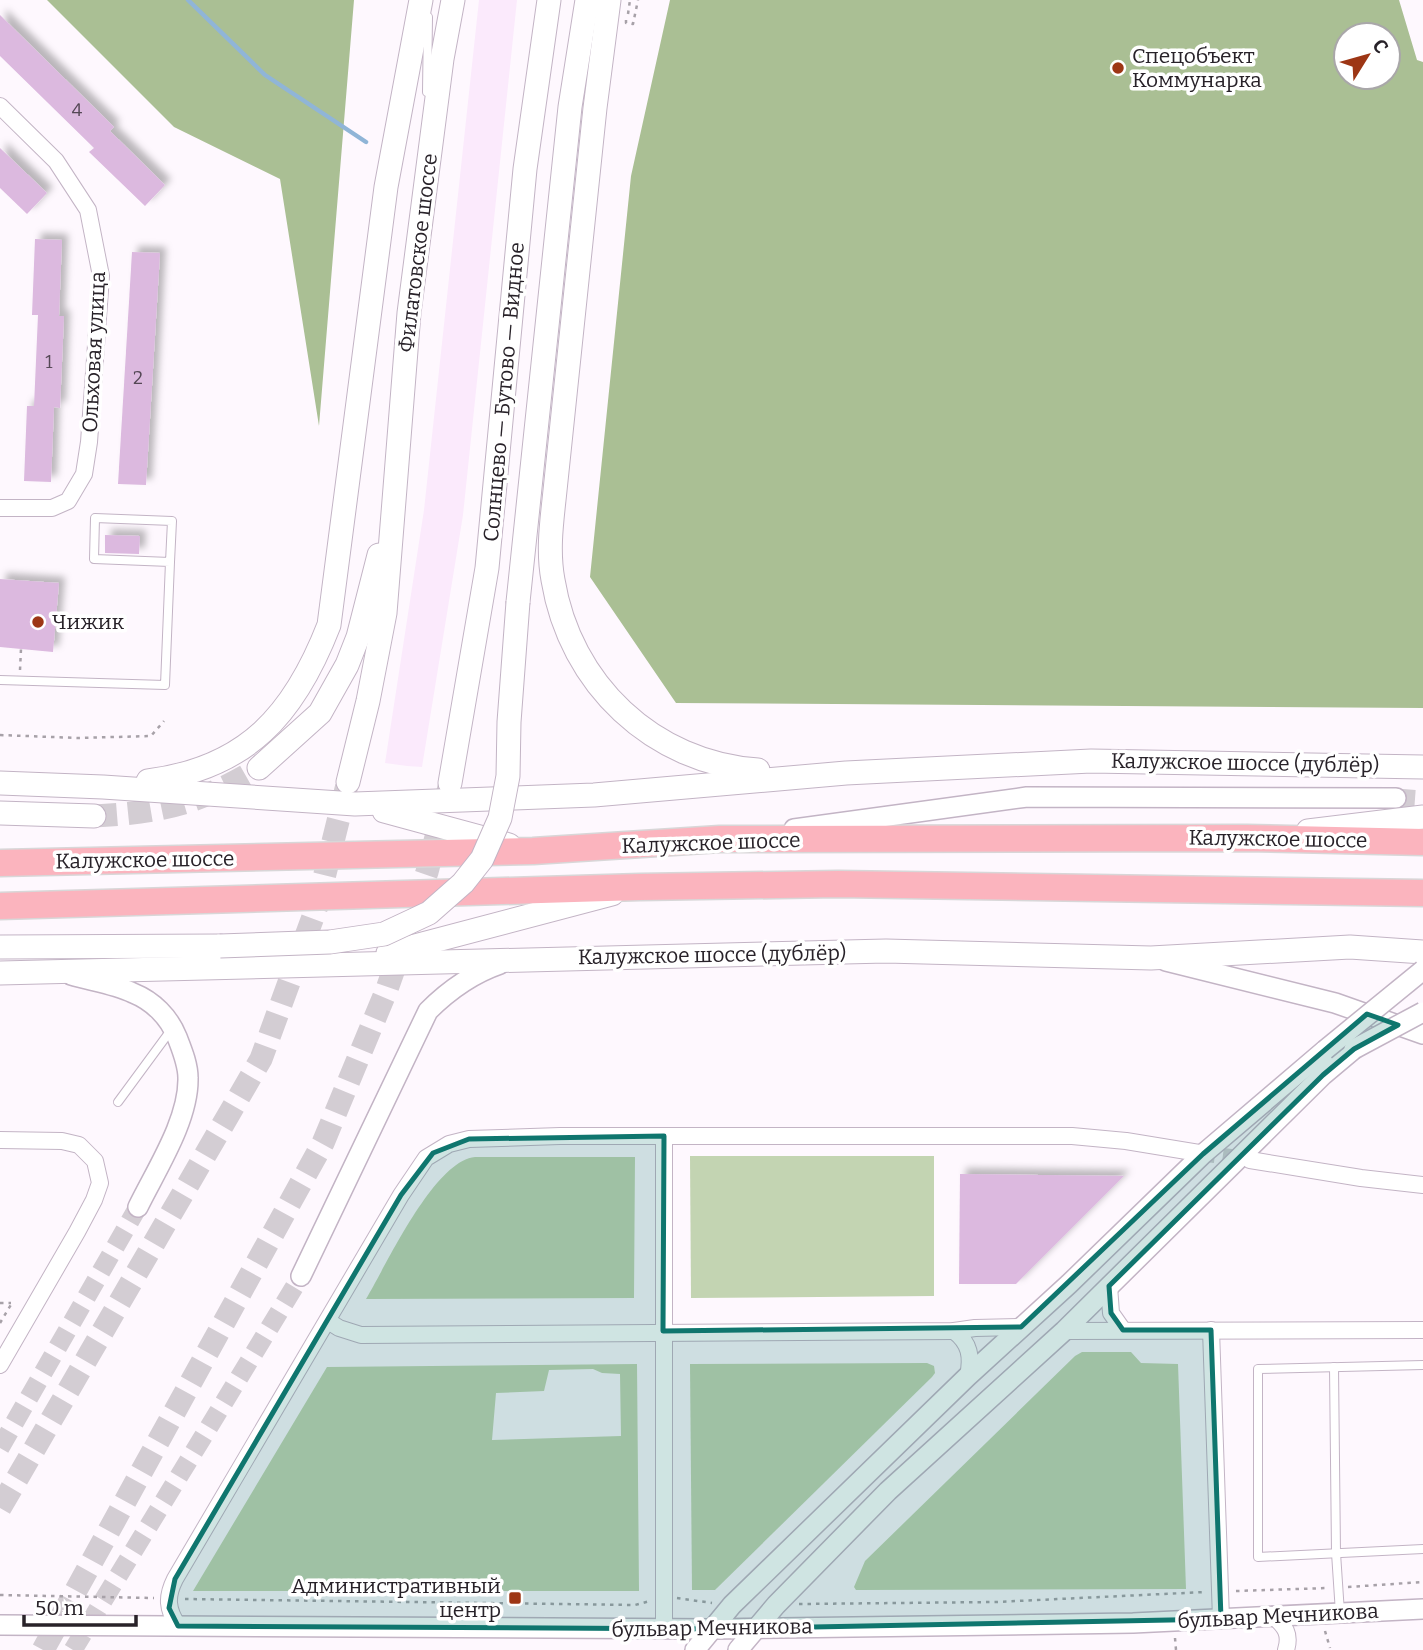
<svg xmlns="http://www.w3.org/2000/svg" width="1423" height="1650" viewBox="0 0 1423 1650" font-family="Bitter,serif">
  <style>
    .built { fill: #fbeafc }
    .green { fill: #c3d4b2; fill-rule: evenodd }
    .forest { fill: #aabf94; fill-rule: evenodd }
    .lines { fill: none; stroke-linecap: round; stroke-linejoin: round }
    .stream { stroke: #90b5d7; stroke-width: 4.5 }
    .building { fill: #dcb9df; filter: url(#shadow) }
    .minor-tunnel { stroke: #d3cdd3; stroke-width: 16; stroke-dasharray: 16 8; stroke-linecap: butt }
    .tertiary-tunnel { stroke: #d3cdd3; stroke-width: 19; stroke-dasharray: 19 10; stroke-linecap: butt }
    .secondary-tunnel { stroke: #d3cdd3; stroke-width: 23; stroke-dasharray: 23 11; stroke-linecap: butt }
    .service-casing { stroke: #c3b4c5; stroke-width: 10 }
    .minor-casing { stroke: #c3b4c5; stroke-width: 18 }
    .tertiary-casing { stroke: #c3b4c5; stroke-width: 22 }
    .secondary-casing { stroke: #c3b4c5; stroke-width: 25 }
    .trunk-casing { stroke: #d8d7d8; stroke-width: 29 }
    .path { stroke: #a7a1a8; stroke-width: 2.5; stroke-dasharray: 3.5 5; stroke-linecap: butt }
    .service { stroke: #fff; stroke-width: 8 }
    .minor { stroke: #fff; stroke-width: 16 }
    .tertiary { stroke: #fff; stroke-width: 19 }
    .secondary { stroke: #fff; stroke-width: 23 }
    .trunk { stroke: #fbb4be; stroke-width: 26 }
    .tertiary-bridge-casing { stroke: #c3b4c5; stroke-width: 22; stroke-linecap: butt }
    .secondary-bridge-casing { stroke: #c3b4c5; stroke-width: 25; stroke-linecap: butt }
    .tertiary-bridge { stroke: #fff; stroke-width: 19 }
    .secondary-bridge { stroke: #fff; stroke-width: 23 }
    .marked { fill: #0f766e; fill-opacity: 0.2; stroke: #0f766e; stroke-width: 5; stroke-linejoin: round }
    .poi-dot { fill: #9d3615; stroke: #fff; stroke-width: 2.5 }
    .labels { text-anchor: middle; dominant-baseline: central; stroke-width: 7; stroke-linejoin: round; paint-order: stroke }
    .number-label { font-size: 18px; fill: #554856 }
    .poi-label { font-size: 21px; fill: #282229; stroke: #fff; text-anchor: start }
    .street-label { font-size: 21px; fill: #282229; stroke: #fff }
  </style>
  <defs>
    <filter id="shadow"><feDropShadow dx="6" dy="-6" stdDeviation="3.5" flood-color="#0004"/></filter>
  </defs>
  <rect width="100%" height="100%" fill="#fef8fe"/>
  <!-- built -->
  <path class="built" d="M479,0H517L463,515L422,767L407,766L385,763L424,510Z"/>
  <!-- green -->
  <g class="green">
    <path d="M690,1156H934V1296L691,1298Z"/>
    <path d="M475,1157H635L634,1298L366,1299C387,1264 434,1161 475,1157Z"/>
    <path d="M1082,1352H1131L1141,1363L1178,1364L1186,1589L856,1590L854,1587L865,1561L1075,1356Z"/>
    <path d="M927,1363L934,1366L935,1373L932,1377L715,1590H692L690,1364Z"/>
    <path d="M637,1364L639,1591H193L327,1367ZM593,1369L602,1373L620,1374L621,1436L492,1440L496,1393L544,1391L549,1370Z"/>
  </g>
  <!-- forest -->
  <g class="forest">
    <path d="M47,0H354L319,426L280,179L174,127Z"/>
    <path d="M670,0H1399L1417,60L1423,62V708L676,703L590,577L631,176ZM1346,35H1388V77H1346Z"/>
  </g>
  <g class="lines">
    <!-- stream -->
    <path class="stream" d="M188,0L265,75L366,142"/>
  </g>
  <!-- building -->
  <g class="building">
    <path d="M0,15L114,127L110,131L165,185L145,206L89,152L94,148L0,56Z"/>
    <path d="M0,148L47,193L27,214L0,188Z"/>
    <path d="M35,239L62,240L59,316H64L60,408L54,407L51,482L24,481L27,406H34L38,315H32Z"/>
    <path d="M132,252L160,253L146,485L118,484Z"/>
    <path d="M105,535L140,536L139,554L105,553Z"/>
    <path d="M0,579L59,583L53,652L0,647Z"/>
    <path d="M960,1174L1124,1176L1016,1284H959Z"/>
  </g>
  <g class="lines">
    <!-- minor-tunnel -->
    <path class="minor-tunnel" d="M1199,1153L1248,1159"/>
    <!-- tertiary-tunnel -->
    <g class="tertiary-tunnel">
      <path d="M1396,798L1423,800"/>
      <path d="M0,1448L138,1207"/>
      <path d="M73,1650L301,1276"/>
    </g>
    <!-- secondary-tunnel -->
    <g class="secondary-tunnel">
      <path d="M94,816C160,813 202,803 259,768"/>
      <path d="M415,907L427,872L450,783"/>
      <path d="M0,1508L261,1059L317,906L347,785"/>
      <path d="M43,1650L323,1143L387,989L402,946"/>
    </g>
    <defs>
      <g id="service">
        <path d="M427,92L428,17"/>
        <path d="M0,680L165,685L170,562L94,559L95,518L172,521L170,562"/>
        <path d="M118,1102L171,1030"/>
        <path d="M1423,1365L1258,1369V1557L1423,1549"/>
        <path d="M1334,1367L1336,1553L1340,1613"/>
      </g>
      <g id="minor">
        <path d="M0,106L56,161L88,210L101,276L89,442L84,474L68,501L52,508H0"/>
        <path d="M664,1136V1629"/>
        <path d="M0,1140L62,1141L79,1145L95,1161L100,1183L94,1200L77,1232L0,1365"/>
        <path d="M1250,1160L1361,1178L1423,1185"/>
        <path d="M1109,1286L1111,1313L1123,1330"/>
        <path d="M328,1321L339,1328L361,1335L954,1331L975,1328L1021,1327"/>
        <path d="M1211,1330L1221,1619"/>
        <path d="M954,1331C970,1343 972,1357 968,1376"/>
        <path d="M1064,1331L1423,1330"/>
        <path d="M1273,1616C1285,1626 1291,1634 1286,1650"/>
        <path d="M178,1626C167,1609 166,1597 175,1579L401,1195L426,1158L449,1144L469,1139L560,1136H1072L1126,1141L1199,1153"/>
      </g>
      <g id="tertiary">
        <path d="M794,829L1027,797L1396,798"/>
        <path d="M1166,961L1335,1003L1423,1034"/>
        <path d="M71,975C91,981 114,984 133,993C153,1001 169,1017 177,1037C182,1050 188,1064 188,1078C189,1120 156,1170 138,1207"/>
        <path d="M301,1276L428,1011C449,990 471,974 500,964"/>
        <path d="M0,1625L712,1629L1133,1623L1423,1609"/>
        <path d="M695,1650L732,1605L968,1376L1069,1284L1203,1154L1325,1050"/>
        <path d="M738,1650L776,1605L888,1491L1064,1331L1323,1075L1354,1049"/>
      </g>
      <g id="secondary">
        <path d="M609,0L595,108L554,500C551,527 548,553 553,580C570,684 653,763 758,770"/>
        <path d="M518,602L570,107L587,0"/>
        <path d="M259,768L320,713L347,665L358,637L379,555"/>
        <path d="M148,781C247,768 294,715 329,625L386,187L421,0"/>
        <path d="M348,782L368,701L385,613L409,313L442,59L453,0"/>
        <path d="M0,783L103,787L355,804L594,795L846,773L1091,761L1423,767"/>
        <path d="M450,783L487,568L525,169L549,0"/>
        <path d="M384,811L509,845"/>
        <path d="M0,813L94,816"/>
        <path d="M1308,831L1423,817"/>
        <path d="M0,947L220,946"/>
        <path d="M388,953L612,894"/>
        <path d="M0,973L886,951L1151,958L1350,947L1423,952"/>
      </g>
      <g id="trunk">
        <path d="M0,863L533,851L720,839L1246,838L1423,842"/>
        <path d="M0,906L640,887L838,884L1423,893"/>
      </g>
    </defs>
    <!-- service casing -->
    <use href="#service" class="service-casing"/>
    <!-- minor casing -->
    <use href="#minor" class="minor-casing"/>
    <!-- tertiary casing -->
    <use href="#tertiary" class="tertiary-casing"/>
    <!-- secondary casing -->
    <use href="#secondary" class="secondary-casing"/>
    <!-- trunk casing -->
    <use href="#trunk" class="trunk-casing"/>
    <!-- path -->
    <g class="path">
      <path d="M628,14L630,0"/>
      <path d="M626,20V23L633,24L638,0"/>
      <path d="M20,670L21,649"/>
      <path d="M0,735L78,738L151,736L164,721"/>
      <path d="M0,1303H11"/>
      <path d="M0,1323L12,1303"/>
      <path d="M1348,1587L1423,1582"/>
      <path d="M1236,1591L1328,1588"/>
      <path d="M0,1595L154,1598"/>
      <path d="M677,1598L712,1603"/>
      <path d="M185,1599L635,1605L650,1601"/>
      <path d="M799,1604L996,1602L1205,1592"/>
      <path d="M1325,1631L1330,1648"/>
      <path d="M1175,1638L1176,1650"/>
    </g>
    <!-- service -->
    <use href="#service" class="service"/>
    <!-- minor -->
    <use href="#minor" class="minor"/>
    <!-- tertiary -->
    <use href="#tertiary" class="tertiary"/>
    <!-- secondary -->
    <use href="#secondary" class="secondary"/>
    <!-- trunk -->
    <use href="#trunk" class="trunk"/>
    <defs>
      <g id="tertiary-bridge">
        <path d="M1354,1049L1423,1012"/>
        <path d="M1325,1050L1423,970"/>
      </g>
      <path id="secondary-bridge" d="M220,946L330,942L384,934L429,913L463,883L482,859L500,818L508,776L509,722L518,602"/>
    </defs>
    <!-- tertiary-bridge casing -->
    <use href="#tertiary-bridge" class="tertiary-bridge-casing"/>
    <!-- secondary-bridge casing -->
    <use href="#secondary-bridge" class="secondary-bridge-casing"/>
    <!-- tertiary-bridge -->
    <use href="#tertiary-bridge" class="tertiary-bridge"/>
    <!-- secondary-bridge -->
    <use href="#secondary-bridge" class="secondary-bridge"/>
  </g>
  <!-- marked area -->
  <path class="marked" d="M1367,1014L1398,1025L1354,1049L1323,1075L1109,1286L1111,1313L1123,1330H1211L1221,1619L712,1629L178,1626L169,1608L175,1579L401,1195L433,1153L469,1139L664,1136L663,1331L1021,1327L1203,1154Z"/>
  <!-- markers -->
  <g class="poi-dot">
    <circle cx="1118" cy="68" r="7"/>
    <circle cx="38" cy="622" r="7"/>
    <rect x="508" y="1591" width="14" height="14" rx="3.5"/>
  </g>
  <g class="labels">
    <!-- number labels -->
    <g class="number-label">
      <text x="77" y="110">4</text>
      <text x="49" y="362">1</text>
      <text x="138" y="378">2</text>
    </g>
    <!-- poi labels -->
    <g class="poi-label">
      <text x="1132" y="56">Спецобъект<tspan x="1132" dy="24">Коммунарка</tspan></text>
      <text x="52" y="622">Чижик</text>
      <text x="501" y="1586" text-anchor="end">Административный<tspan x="501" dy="24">центр</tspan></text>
    </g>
    <!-- street labels -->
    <g class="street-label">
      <text transform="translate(418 253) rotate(-83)">Филатовское шоссе</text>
      <text transform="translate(94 352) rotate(-87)">Ольховая улица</text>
      <text transform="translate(504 392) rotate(-85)">Солнцево — Бутово — Видное</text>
      <text transform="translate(1245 763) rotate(1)">Калужское шоссе (дублёр)</text>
      <text transform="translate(1278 839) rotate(1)">Калужское шоссе</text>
      <text transform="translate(711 843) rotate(-2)">Калужское шоссе</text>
      <text transform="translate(145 860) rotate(-1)">Калужское шоссе</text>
      <text transform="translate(712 955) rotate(-1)">Калужское шоссе (дублёр)</text>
      <text transform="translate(1278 1616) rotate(-3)">бульвар Мечникова</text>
      <text transform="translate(712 1628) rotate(-1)">бульвар Мечникова</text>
    </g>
  </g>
  <!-- north arrow -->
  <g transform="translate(1367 56) rotate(53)"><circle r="33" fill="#ffffff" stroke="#a9a7a9" stroke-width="2"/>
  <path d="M0-5L12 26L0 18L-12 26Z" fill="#9d3615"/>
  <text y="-10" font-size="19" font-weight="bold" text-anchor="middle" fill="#282229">С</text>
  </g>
  <!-- scale -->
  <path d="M24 1615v10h112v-10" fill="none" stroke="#282229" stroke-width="3.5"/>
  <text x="35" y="1615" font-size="21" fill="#282229" stroke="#ffffff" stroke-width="5" paint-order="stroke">50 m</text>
</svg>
